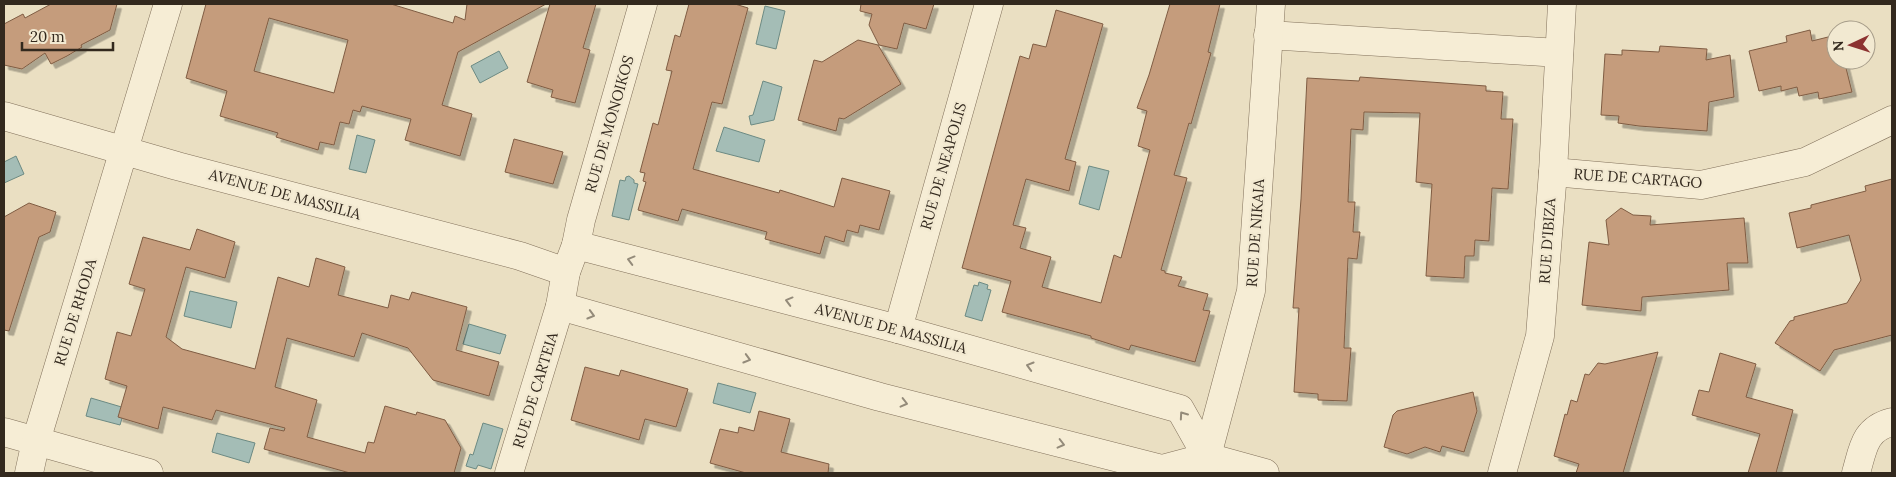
<svg xmlns="http://www.w3.org/2000/svg" width="1896" height="477" viewBox="0 0 1896 477" font-family="Lora,serif">
  <style>
    .water { fill: #a4bdb6; stroke: #6c8a83 }
    .building { fill: #c59c7b; stroke: #7f5c43; fill-rule: evenodd; filter: url(#shadow) }
    .lines { fill: none; stroke-linecap: round; stroke-linejoin: round }
    .minor-casing { stroke: #82715b; stroke-width: 29 }
    .minor { stroke: #f6edd5; stroke-width: 28 }
    .oneway { stroke: #948b7a }
    .labels { text-anchor: middle; dominant-baseline: central; stroke-width: 4.5; stroke-linejoin: round; paint-order: stroke }
    .street-label { font-size: 15px; fill: #33291e; stroke: #f2e9d1 }
  </style>
  <defs>
    <filter id="shadow"><feDropShadow dx="4.5" dy="4.5" stdDeviation="0" flood-color="#0004"/></filter>
  </defs>
  <rect width="100%" height="100%" fill="#eadfc2"/>
  <!-- water -->
  <g class="water">
    <path d="M765,6L785,11L776,49L756,44Z"/>
    <path d="M499,51L508,68L480,83L471,66Z"/>
    <path d="M763,81L782,87L774,120L751,125L749,116L753,115Z"/>
    <path d="M724,127L765,140L759,162L716,151Z"/>
    <path d="M357,135L375,140L366,173L349,169Z"/>
    <path d="M16,156L24,174L4,183V162Z"/>
    <path d="M1089,166L1109,171L1099,210L1079,204Z"/>
    <path d="M629,176L634,180V183L638,184L629,220L612,216L620,180L625,181L626,177Z"/>
    <path d="M979,282L988,285L987,289L991,290L982,321L965,316L974,285L978,286Z"/>
    <path d="M190,291L237,302L231,328L184,316Z"/>
    <path d="M469,324L506,335L500,354L463,344Z"/>
    <path d="M718,383L756,393L750,413L713,403Z"/>
    <path d="M91,398L125,408L120,425L86,416Z"/>
    <path d="M483,423L503,429L491,469L478,465L476,469L466,466L470,454L473,455Z"/>
    <path d="M217,433L255,443L249,463L212,452Z"/>
  </g>
  <!-- building -->
  <g class="building">
    <path d="M51,4H117L110,30L81,45L82,47L67,56L51,64L45,53L22,69L4,65V24L23,14L25,18Z"/>
    <path d="M206,4H391L453,23L455,16L465,20L467,4H546L458,52L442,105L472,114L460,156L405,140L411,119L362,106L360,112L353,110L349,124L340,122L334,145L320,142L318,150L276,137L278,133L220,116L227,91L186,78ZM269,18L348,40L334,93L254,71Z"/>
    <path d="M550,4H596L583,48L590,50L575,103L551,97L553,90L527,82Z"/>
    <path d="M689,4H735L748,8L722,104L712,102L693,169L779,193L780,190L834,207L842,178L890,191L879,230L860,225L858,233L847,230L844,242L825,236L820,254L765,239L767,232L682,209L678,221L638,210L646,182L643,181L645,173L640,172L653,123L658,125L672,71L666,70L675,35L680,37Z"/>
    <path d="M861,4H934L926,29L904,23L897,49L879,45L869,25L872,14L860,11Z"/>
    <path d="M1170,4H1220L1208,52L1211,53L1191,124L1189,123L1174,175L1187,178L1161,270L1165,271V273L1182,277L1178,286L1208,294L1203,310L1210,311L1195,362L1131,345L1129,350L1091,338V336L1002,312L1011,281L962,268L1020,56L1029,59L1033,44L1046,47L1056,10L1103,24L1065,159L1076,162L1069,191L1026,179L1013,225L1026,228L1020,248L1051,257L1042,287L1101,303L1114,255L1121,258L1150,150L1138,146L1147,111L1137,108L1149,75Z"/>
    <path d="M1810,30L1812,41L1836,35V60H1844L1852,92L1819,99L1818,92L1799,96L1797,87L1781,91V86L1759,91L1749,51L1787,42L1786,36Z"/>
    <path d="M858,40L878,45L901,84L844,119L839,118L836,131L798,120L814,60L822,62Z"/>
    <path d="M1660,46L1707,49L1706,60L1730,55L1734,97L1709,102L1707,131L1639,126L1618,123L1619,116L1601,115L1605,54L1622,55V50L1659,52Z"/>
    <path d="M1360,77L1486,86V91L1503,92L1501,119H1513L1508,189L1492,188L1489,241L1475,240L1474,256H1465L1464,278L1426,276L1432,184L1416,182L1420,113L1364,112L1363,130L1351,129L1348,202H1355L1353,232H1360L1357,259L1348,258L1344,348H1351L1347,401L1318,400V394L1294,392L1299,308H1293L1301,199L1307,78L1359,81Z"/>
    <path d="M514,139L563,152L553,184L505,172Z"/>
    <path d="M1892,179V335L1834,350L1820,371L1775,343L1790,321L1794,320V317L1847,303L1861,280L1849,235L1797,248L1789,213L1811,208V205L1866,191L1865,186Z"/>
    <path d="M29,203L56,212L50,232L39,237L9,331L4,330V217Z"/>
    <path d="M1621,208L1633,215L1651,216L1650,225L1744,218L1748,263H1727L1729,290L1642,297L1641,311L1582,305L1589,242L1609,245L1606,220Z"/>
    <path d="M197,229L235,242L225,278L186,267L166,337L182,349L255,369L278,277L309,287L316,258L345,267L338,295L388,308L391,295L409,300L412,292L467,307L456,350L499,362L489,396L433,380L408,348L362,333L354,357L287,338L275,387L317,400L307,437L365,453L368,442L374,443L385,406L416,415L417,412L445,420L461,448L454,473H350L264,449L270,428L284,431L285,428L216,410L212,420L163,407L158,429L118,417L127,386L105,379L117,332L131,336L145,289L129,284L143,237L190,250Z"/>
    <path d="M1658,352L1623,473H1576L1579,464L1554,456L1565,414L1567,415L1571,400L1577,402L1585,374L1589,375L1598,363L1605,364Z"/>
    <path d="M1720,353L1756,364L1746,397L1793,410L1776,473H1748L1760,434L1692,415L1699,390L1709,392Z"/>
    <path d="M585,367L619,376L621,370L688,389L676,427L645,419L639,440L571,420Z"/>
    <path d="M1473,392L1477,411L1464,452L1442,446L1440,452L1425,447L1407,454L1384,447L1393,415L1397,411Z"/>
    <path d="M759,411L790,419L781,452L829,464L828,473H746L710,463L720,429L738,433L739,427L754,431Z"/>
  </g>
  <g class="lines">
    <defs>
      <g id="minor">
        <path d="M1268,35L1559,53"/>
        <path d="M4,116L177,166L520,256L566,272"/>
        <path d="M1553,172L1701,185L1805,162L1892,120"/>
        <path d="M576,245L581,220L643,4"/>
        <path d="M898,329L989,4"/>
        <path d="M4,432L149,473"/>
        <path d="M1207,457L1180,409L898,329L576,245L566,272L560,306L880,397L1162,469L1207,457L1265,473"/>
        <path d="M1204,467L1251,291L1271,4"/>
        <path d="M29,473L36,441L168,4"/>
        <path d="M509,473L560,306"/>
        <path d="M1502,473L1540,336L1553,172L1562,4"/>
        <path d="M1856,473C1863,449 1864,429 1892,422"/>
      </g>
    </defs>
    <!-- minor casing -->
    <use href="#minor" class="minor-casing"/>
    <!-- minor -->
    <use href="#minor" class="minor"/>
  </g>
  <!-- one-way arrows -->
  <defs><path id="oneway-chevron" d="M-2-3.5L2.5 0L-2 3.5" fill="none" stroke-width="1.6" stroke-linecap="round" stroke-linejoin="round" transform="scale(1.25)"/></defs>
  <g class="oneway">
    <use href="#oneway-chevron" transform="translate(631 260) rotate(-165)"/>
    <use href="#oneway-chevron" transform="translate(789 301) rotate(-165)"/>
    <use href="#oneway-chevron" transform="translate(591 315) rotate(16)"/>
    <use href="#oneway-chevron" transform="translate(747 359) rotate(16)"/>
    <use href="#oneway-chevron" transform="translate(1030 366) rotate(-164)"/>
    <use href="#oneway-chevron" transform="translate(904 403) rotate(14)"/>
    <use href="#oneway-chevron" transform="translate(1183 415) rotate(-125)"/>
    <use href="#oneway-chevron" transform="translate(1061 444) rotate(14)"/>
  </g>
  <g class="labels">
    <!-- street labels -->
    <g class="street-label">
      <text transform="translate(609 124) rotate(-74)">RUE DE MONOIKOS</text>
      <text transform="translate(943 166) rotate(-74)">RUE DE NEAPOLIS</text>
      <text transform="translate(1638 178) rotate(4)">RUE DE CARTAGO</text>
      <text transform="translate(285 194) rotate(15)">AVENUE DE MASSILIA</text>
      <text transform="translate(1255 233) rotate(-86)">RUE DE NIKAIA</text>
      <text transform="translate(1547 241) rotate(-86)">RUE D'IBIZA</text>
      <text transform="translate(75 312) rotate(-73)">RUE DE RHODA</text>
      <text transform="translate(891 328) rotate(15)">AVENUE DE MASSILIA</text>
      <text transform="translate(535 390) rotate(-73)">RUE DE CARTEIA</text>
    </g>
  </g>
  <!-- border -->
  <rect width="1896" height="477" fill="none" stroke="#33291e" stroke-width="10"/>
  <!-- north arrow -->
  <g transform="translate(1851 45) rotate(266)"><circle r="24" fill="#f2e9d1" stroke="#a69c89"/>
  <path d="M0-4L9 19L0 12L-9 19Z" fill="#8c3230"/>
  <text y="-8" font-size="14" font-weight="bold" text-anchor="middle" fill="#33291e">N</text>
  </g>
  <!-- scale -->
  <path d="M22 42v8h91v-8" fill="none" stroke="#33291e" stroke-width="2.5"/>
  <text x="30" y="42" font-size="15" fill="#33291e" stroke="#f2e9d1" stroke-width="4" paint-order="stroke">20 m</text>
</svg>
